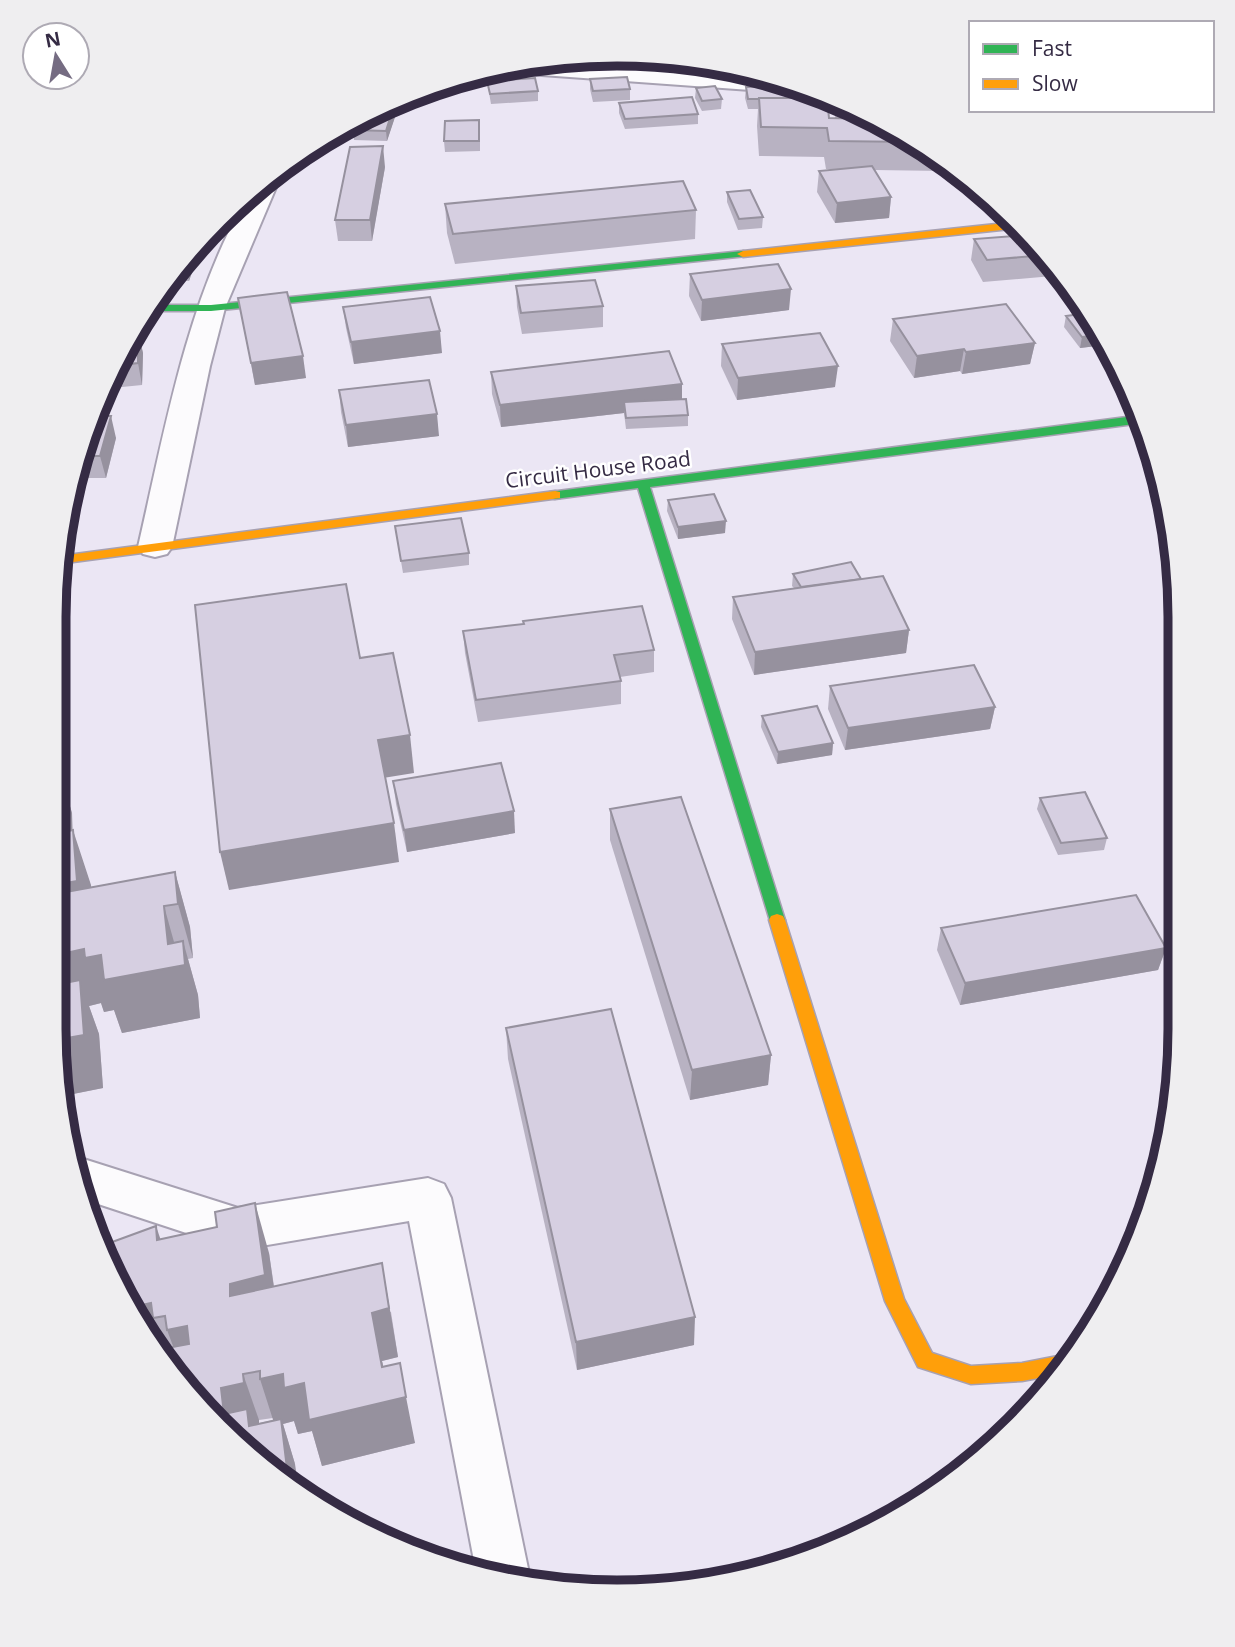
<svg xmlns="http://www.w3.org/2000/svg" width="1235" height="1647" viewBox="0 0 1235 1647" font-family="'Open Sans',sans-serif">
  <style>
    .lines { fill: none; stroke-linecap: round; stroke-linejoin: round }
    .street-casing { stroke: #a7a1b2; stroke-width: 4 }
    .fast-casing { stroke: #a7a1b2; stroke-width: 3 }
    .slow-casing { stroke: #a7a1b2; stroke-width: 3 }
    .street { fill: #fcfbfd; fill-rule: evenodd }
    .fast { fill: #30b455; fill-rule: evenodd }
    .slow { fill: #ff9f0a; fill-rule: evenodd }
    .wall { fill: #b8b2c2; fill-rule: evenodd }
    .shaded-wall { fill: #96919e }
    .building { fill: #d6cfe1; stroke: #96919e; stroke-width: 2 }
    .labels { text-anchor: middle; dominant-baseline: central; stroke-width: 5; stroke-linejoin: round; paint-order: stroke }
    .street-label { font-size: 21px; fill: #352b44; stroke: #fff }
    .rim { fill: none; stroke: #352b44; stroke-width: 9 }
  </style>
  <rect width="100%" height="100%" fill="#ebe6f4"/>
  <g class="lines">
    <defs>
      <g id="street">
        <path d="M546,61L769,77L799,84L814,91L805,94L514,73L504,68Z"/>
        <path d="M274,172L280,178L225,308L210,366L172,547L167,554L155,557L143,554L138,547C164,434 185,310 241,208C248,195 263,183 274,172Z"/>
        <path d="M74,1156L238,1208L428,1178L444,1184L451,1198L531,1583L507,1582L476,1571L409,1221L238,1250L83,1199L74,1176L71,1157Z"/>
      </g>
      <g id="fast">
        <path d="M743,251L747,252V256L211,311H146L149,305H211Z"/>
        <path d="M1142,415V423L650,487L785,920L783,924H771L638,488L555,499L550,498V492Z"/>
      </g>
      <g id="slow">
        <path d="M1015,222L1020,228L743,257L737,254L743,251Z"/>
        <path d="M555,491L560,492V498L58,564L60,556Z"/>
        <path d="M777,914L783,916L785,920L904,1299L932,1353L971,1366L1022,1363L1068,1354L1073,1356L1060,1374L1022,1381L971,1384L918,1367L885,1301L769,920L771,916Z"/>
      </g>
    </defs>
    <!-- street casing -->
    <use href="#street" class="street-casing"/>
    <!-- fast casing -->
    <use href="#fast" class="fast-casing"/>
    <!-- slow casing -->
    <use href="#slow" class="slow-casing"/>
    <!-- street -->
    <use href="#street" class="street"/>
    <!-- fast -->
    <use href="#fast" class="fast"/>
    <!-- slow -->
    <use href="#slow" class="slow"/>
  </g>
  <!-- wall -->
  <g class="wall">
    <path d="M578,56L575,60L563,58Z"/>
    <path d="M472,73H477L478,86L445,88V84Z"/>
    <path d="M590,79L630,89V100L593,102L590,89Z"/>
    <path d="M487,81L538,91V101L491,104Z"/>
    <path d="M746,87L796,98L829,118H835L836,101L899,130L945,163L944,171L874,170L891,197L889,218L835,223L817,192L819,171L835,169H826L824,157L759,156L757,126L758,109H748L745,98Z"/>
    <path d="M696,88L722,99L721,109L702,111L695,98Z"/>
    <path d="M397,102L398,108L387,141L354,140L353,130L369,112Z"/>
    <path d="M619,103L698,114V124L625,129L619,113Z"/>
    <path d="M480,131V151L445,152L444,141Z"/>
    <path d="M385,167L372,241H338L335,220Z"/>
    <path d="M727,192L763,217L762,228L738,230L727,202Z"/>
    <path d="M445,204L696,210L695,239L455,264L447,233Z"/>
    <path d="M1027,235L1064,275L983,282L971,260L974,239Z"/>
    <path d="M199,252L189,281H171Z"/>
    <path d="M690,274L789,310L701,321L689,296Z"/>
    <path d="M516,286L603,306V327L522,334L517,307Z"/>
    <path d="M238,298L306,378L255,385Z"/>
    <path d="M343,307L442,353L354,364L346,328Z"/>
    <path d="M1087,313L1105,345L1080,348L1064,327L1066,316Z"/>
    <path d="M893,319L1035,343L1030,364L962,374L960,371L914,378L890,341Z"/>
    <path d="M137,331L143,353L142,385L112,388Z"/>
    <path d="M722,344L835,387L737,400L721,366Z"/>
    <path d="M491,372L682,399L688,415V426L626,429L624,413L501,427L492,394Z"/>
    <path d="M339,390L439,436L348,447L341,412Z"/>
    <path d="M99,416L116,438L106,478H72L73,472Z"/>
    <path d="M668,500L725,533L678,539L667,511Z"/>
    <path d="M395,526L469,553V565L403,573Z"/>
    <path d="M793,574L861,579L909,630L906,653L754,675L732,619L733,597L794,588L792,586Z"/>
    <path d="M523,621L654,650V672L620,677L621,681V704L478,722L465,653L463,631L523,624Z"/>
    <path d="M830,686L995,707L990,729L845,750L828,709Z"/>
    <path d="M762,716L833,743L832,755L777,764L761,727Z"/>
    <path d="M393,781L515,833L407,852L396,804Z"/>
    <path d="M65,790L72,813V830L91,887L175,872L190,927L193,958L188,959L198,995L200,1018L122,1033L114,1010L104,1012L101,1003L89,1006L99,1034L103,1088L63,1096L54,1030Z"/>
    <path d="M1040,798L1107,838L1104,850L1058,855L1037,809Z"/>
    <path d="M610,809L771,1055L768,1085L690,1100L610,840Z"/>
    <path d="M941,928L1166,948L1158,970L960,1005L937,950Z"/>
    <path d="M506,1028L694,1345L577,1370L508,1059Z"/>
    <path d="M160,1239L269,1253L274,1286L391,1312L398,1357L382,1361L383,1366L415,1443L322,1466L312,1431L298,1434L294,1421L283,1424L295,1464L168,1357L166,1352L162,1353L130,1311ZM273,1418V1420L259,1423V1420Z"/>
  </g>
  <!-- shaded-wall -->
  <g class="shaded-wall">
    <path d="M395,102H397L398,108L387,141L386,131Z"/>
    <path d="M383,146L385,167L372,241L370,220Z"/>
    <path d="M891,197L889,218L835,223L837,203Z"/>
    <path d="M199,252L189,281L186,265Z"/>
    <path d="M791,289L789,310L701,321L702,300Z"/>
    <path d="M138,331L143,353L142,385L138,363Z"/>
    <path d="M440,331L442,353L354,364L351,342Z"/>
    <path d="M1099,335L1105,345L1080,348L1082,337Z"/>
    <path d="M1035,343L1030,364L962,374L966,352Z"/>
    <path d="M964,349L960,371L914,378L917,356Z"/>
    <path d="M303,356L306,378L255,385L251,363Z"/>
    <path d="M838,366L835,387L737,400L738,378Z"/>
    <path d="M682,384V406L624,402V413L501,427L500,405Z"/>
    <path d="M437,414L439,436L348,447L346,425Z"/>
    <path d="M111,416L116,438L106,478L100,456Z"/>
    <path d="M726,521L725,533L678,539V527Z"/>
    <path d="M909,630L906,653L754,675L755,652Z"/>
    <path d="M995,707L990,729L845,750L848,728Z"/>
    <path d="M410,735L414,773L383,778L378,740Z"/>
    <path d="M833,743L832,755L777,764L778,752Z"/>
    <path d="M65,790L72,813L74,874L55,877Z"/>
    <path d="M514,811L515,833L407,852L404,830Z"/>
    <path d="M394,823L399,862L229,890L220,852Z"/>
    <path d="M73,830L91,885L95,935L84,949L168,944L164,906L179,960L183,941L198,995L200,1018L122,1033L114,1010L104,1012L101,1003L89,1006L99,1034L103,1088L63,1096L56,1040L54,1012L55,885Z"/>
    <path d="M175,872L190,927L193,958L178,904Z"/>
    <path d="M1166,948L1158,970L960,1005L965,983Z"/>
    <path d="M771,1055L768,1085L690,1100L692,1070Z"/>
    <path d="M255,1203L269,1253L279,1324L230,1296V1284Z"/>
    <path d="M156,1226L173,1276L157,1240Z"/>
    <path d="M382,1263L398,1357L382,1361L390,1401L406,1397L415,1443L322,1466L312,1431L298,1434L294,1421L283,1424L295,1464L298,1484L288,1477L275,1426L260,1379L283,1374L304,1383L372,1313Z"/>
    <path d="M151,1303L153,1318L166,1352L162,1353L130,1311L128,1308Z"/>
    <path d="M695,1317L694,1345L577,1370L576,1342Z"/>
    <path d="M187,1326L204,1374L185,1378L167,1330Z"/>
    <path d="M243,1374L259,1420V1430L224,1414L221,1388Z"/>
  </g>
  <!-- building -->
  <g class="building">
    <path d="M472,73H477V76H464Z"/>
    <path d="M627,77L630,89L593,91L590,79Z"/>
    <path d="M535,78L538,91L490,94L487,81Z"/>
    <path d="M715,86L722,99L702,101L696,88Z"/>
    <path d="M793,86L796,98H759V99H748L746,87Z"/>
    <path d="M692,97L698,114L625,119L619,103Z"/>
    <path d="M759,98H827L829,118L875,119L899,130L916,142L829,141L827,128L761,127Z"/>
    <path d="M395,102L386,131L353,130L356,120L369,112Z"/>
    <path d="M839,103L858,111H840Z"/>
    <path d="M479,120V141H444L445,121Z"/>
    <path d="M383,146L370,220H335L350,147Z"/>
    <path d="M872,166L891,197L837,203L819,171Z"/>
    <path d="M683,181L696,210L453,234L445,204Z"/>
    <path d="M750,190L763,217L739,219L727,192Z"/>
    <path d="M1027,235L1046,255L987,260L974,239Z"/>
    <path d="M778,264L791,289L702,300L690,274Z"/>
    <path d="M595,280L603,306L521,313L516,286Z"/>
    <path d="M287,292L303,356L251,363L238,298Z"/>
    <path d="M430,297L440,331L351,342L343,307Z"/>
    <path d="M1006,304L1035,343L966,352L964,349L917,356L893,319Z"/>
    <path d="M1087,313L1099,335L1082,337L1066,316Z"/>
    <path d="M137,331H138V363L122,365Z"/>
    <path d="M820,333L838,366L738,378L722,344Z"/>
    <path d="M669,351L682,384L500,405L491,372Z"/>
    <path d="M429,380L437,414L346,425L339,390Z"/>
    <path d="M686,399L688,415L626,418L624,402Z"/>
    <path d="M99,416H111L100,456H81Z"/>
    <path d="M714,494L726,521L678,527L668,500Z"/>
    <path d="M461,518L469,553L401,561L395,526Z"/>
    <path d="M851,562L861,579L801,587L793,574Z"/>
    <path d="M883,576L909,630L755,652L733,597Z"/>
    <path d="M346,584L360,658L393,653L410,735L378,740L394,823L220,852L195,605Z"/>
    <path d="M642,606L654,650L614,655L621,681L476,700L463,631L524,624L523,621Z"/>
    <path d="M974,665L995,707L848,728L830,686Z"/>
    <path d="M817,706L833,743L778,752L762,716Z"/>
    <path d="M501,763L514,811L404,830L393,781Z"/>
    <path d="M65,790L66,832L55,834V792Z"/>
    <path d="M1085,792L1107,838L1061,843L1040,798Z"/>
    <path d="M681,797L771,1055L692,1070L610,809Z"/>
    <path d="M73,830L77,881L55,885V834Z"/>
    <path d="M175,872L178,904L164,906L168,944L183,941L185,965L104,980L101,955L85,958L84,949L66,953V946L54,949L55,894Z"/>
    <path d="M1136,895L1166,948L965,983L941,928Z"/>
    <path d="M80,980L84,1035L56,1040L54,1030V985Z"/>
    <path d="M611,1009L695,1317L576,1342L506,1028Z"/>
    <path d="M255,1203L265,1275L230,1284V1296L382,1263L389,1308L372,1313L382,1367L400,1363L406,1397L309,1420L304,1383L284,1388L283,1374L260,1379V1371L243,1374L244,1383L221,1388L224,1414L247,1409L249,1426L281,1419L288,1477L220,1428L168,1361L167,1348L189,1344L187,1326L167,1330L165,1316L153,1318L151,1303L128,1308L104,1250V1245L156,1226L157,1240L217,1227L215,1212Z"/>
  </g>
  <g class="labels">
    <!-- street labels -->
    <g class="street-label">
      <text transform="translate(598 469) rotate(-7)">Circuit House Road</text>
    </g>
  </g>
  <!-- crop -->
  <path d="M0 0H1235V1647H0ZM617 66H617A551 551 0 0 1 1168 617V1029A551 551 0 0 1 617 1580H617A551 551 0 0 1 66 1029V617A551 551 0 0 1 617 66Z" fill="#efeef0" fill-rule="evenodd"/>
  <path class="rim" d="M617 66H617A551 551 0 0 1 1168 617V1029A551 551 0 0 1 617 1580H617A551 551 0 0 1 66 1029V617A551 551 0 0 1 617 66Z"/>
  <!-- legend -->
  <rect x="969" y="21" width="245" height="91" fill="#ffffff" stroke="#aeaab4" stroke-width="2"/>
  <rect x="983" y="44" width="35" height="10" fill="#30b455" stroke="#aeaab4" stroke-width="2"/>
  <text x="1032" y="56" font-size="21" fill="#352b44">Fast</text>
  <rect x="983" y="79" width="35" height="10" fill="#ff9f0a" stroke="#aeaab4" stroke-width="2"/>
  <text x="1032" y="91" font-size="21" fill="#352b44">Slow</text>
  <!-- north arrow -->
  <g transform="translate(56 56) rotate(349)"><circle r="33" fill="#ffffff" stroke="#aeaab4" stroke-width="2"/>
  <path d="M0-5L12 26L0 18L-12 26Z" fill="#756c82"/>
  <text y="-10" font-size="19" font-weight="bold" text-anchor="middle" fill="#352b44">N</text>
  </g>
</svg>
